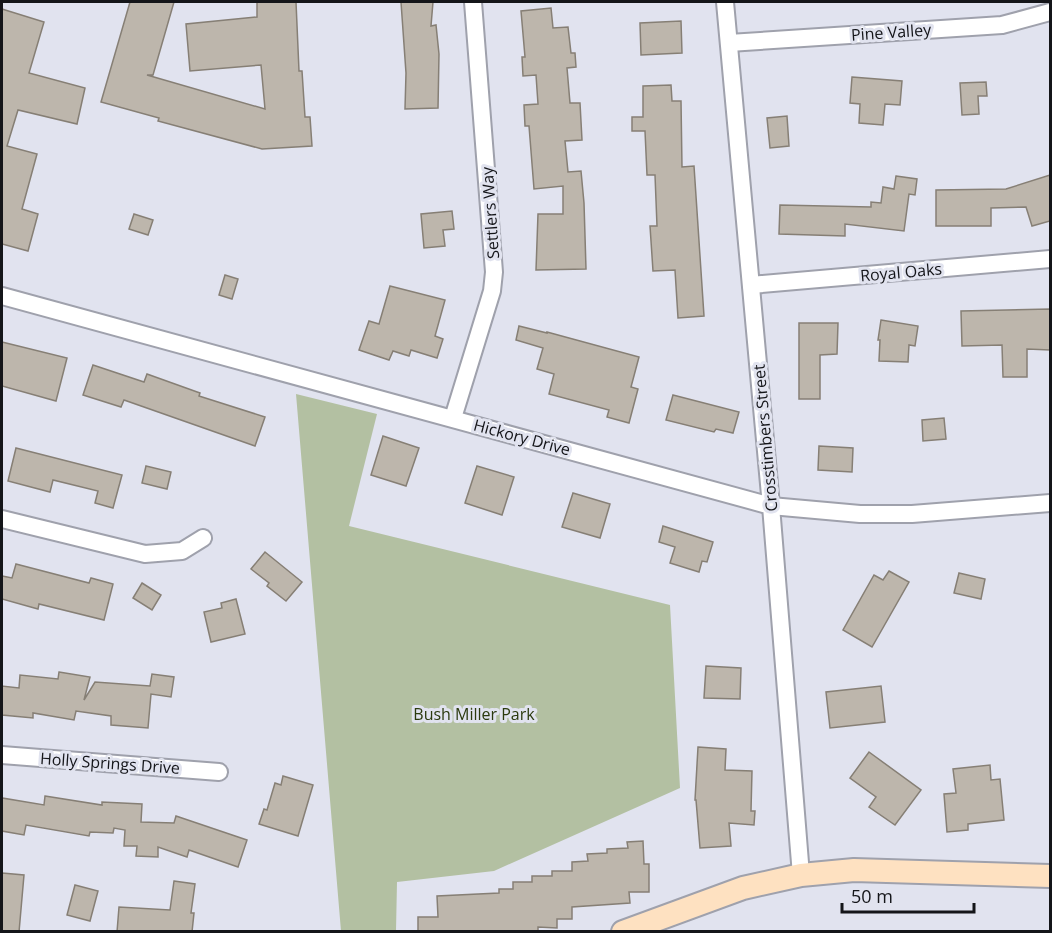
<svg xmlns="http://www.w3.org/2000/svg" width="1052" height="933" viewBox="0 0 1052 933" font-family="'Open Sans',sans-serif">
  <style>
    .green { fill: #b3c0a2 }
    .building { fill: #bdb6ac; stroke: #867f75; stroke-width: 1.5 }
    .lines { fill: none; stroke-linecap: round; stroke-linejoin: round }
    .street-casing { stroke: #9fa1ac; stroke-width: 20 }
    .secondary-casing { stroke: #9fa1ac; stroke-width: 26 }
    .street { stroke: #fff; stroke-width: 16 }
    .secondary { stroke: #fee1c1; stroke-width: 22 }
    .labels { text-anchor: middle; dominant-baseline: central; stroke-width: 6; stroke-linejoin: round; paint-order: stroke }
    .street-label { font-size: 16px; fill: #141519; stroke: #e1e3ef }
    .park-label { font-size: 16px; fill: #2b3a0e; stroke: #e1e3ef }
  </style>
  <rect width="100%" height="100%" fill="#e1e3ef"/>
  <!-- green -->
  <path class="green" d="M296,394L377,414L349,526L670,605L680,788L494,871L397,882L396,931H341Z"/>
  <!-- building -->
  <g class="building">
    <path d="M130,2H174L153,75H147L265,109L261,65L190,71L186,24L257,17V2H296L299,71H302L305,117H310L312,146L262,149L158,121L159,118L101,102Z"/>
    <path d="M401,2H433L431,26L436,25L439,54L438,108L405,109L406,73Z"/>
    <path d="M551,8L553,28L568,27L571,53H575L576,67L567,68L570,103H580L582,140L565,141L568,172L581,171L584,203L586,269L536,270L538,214H563V186L534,189L529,126H525L524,105L538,104L536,75L523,76L522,57H525L521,11Z"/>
    <path d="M2,9L44,22L29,73L85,88L77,124L18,110L7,146L37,154L22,209L38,214L28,251L2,244Z"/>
    <path d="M681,21L682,53L641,55L640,23Z"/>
    <path d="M852,77L902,81L900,105L885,104L883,125L859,123L860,104L850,103Z"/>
    <path d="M986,82L987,96H978L979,114L962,115L960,83Z"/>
    <path d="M671,85L672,101H681L682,167L694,166L704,316L678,318L675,270L653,271L650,226H657L655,175H647L645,131H632V117H643V86Z"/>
    <path d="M787,116L789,146L770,148L767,118Z"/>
    <path d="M1050,175V221L1032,226L1026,207L991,208V226H936V190L1006,189Z"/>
    <path d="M896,176L917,179L915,195L909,194L904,231L845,224V236L779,234L780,205L871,207V202L881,203L883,187L894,189Z"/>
    <path d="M452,211L454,229L443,230L445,246L424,248L421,214Z"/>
    <path d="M134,214L153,220L148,235L129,229Z"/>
    <path d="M225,275L238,279L232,299L219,295Z"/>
    <path d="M390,286L445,300L435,336L443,339L437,358L411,350L409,356L393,351L389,360L359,350L369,321L379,324Z"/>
    <path d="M1050,309V350L1027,349V377H1003L1002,345L962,346L961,311Z"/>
    <path d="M881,320L918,326L915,346L909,345L908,362L879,361L880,340H878Z"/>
    <path d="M799,323H838L837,354L820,355V399H799Z"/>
    <path d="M519,326L547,333V332L639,357L631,387L638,389L629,423L607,417L609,410L549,394L554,374L537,369L543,348L516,340Z"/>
    <path d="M2,342L67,358L56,401L2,386Z"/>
    <path d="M93,365L144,382L147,374L200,393L199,396L265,417L255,446L124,400L121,407L83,395Z"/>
    <path d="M673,395L739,412L733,433L716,429L714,432L666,420Z"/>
    <path d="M944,418L946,439L923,441L922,420Z"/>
    <path d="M383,436L419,448L406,486L371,475Z"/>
    <path d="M819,446L853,448L852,472L818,470Z"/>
    <path d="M16,448L122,475L113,508L95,503L98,491L53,480L50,492L8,481Z"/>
    <path d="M146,466L171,472L167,489L142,483Z"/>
    <path d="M477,466L514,477L502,515L465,503Z"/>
    <path d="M573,493L610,504L600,538L562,527Z"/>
    <path d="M663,526L713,542L707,562L702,561L699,572L670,563L675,547L659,542Z"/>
    <path d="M265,552L302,582L286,601L267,586L269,583L251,569Z"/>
    <path d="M16,564L89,583L91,578L113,584L104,620L39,604L38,609L2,599V576L12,578Z"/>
    <path d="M889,571L909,582L872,647L843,630L874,575L883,580Z"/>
    <path d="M959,573L985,579L981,599L954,593Z"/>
    <path d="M142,583L161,595L152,610L133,598Z"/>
    <path d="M236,599L245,634L211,642L204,612L222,608L221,603Z"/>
    <path d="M706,666L741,668L740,699L704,698Z"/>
    <path d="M59,672L90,677L84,700L95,682L150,686L152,674L174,677L171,697L151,694L148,728L111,725V716L76,711L74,720L33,713V718L2,715V686L19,688L20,675L58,679Z"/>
    <path d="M881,686L885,722L830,728L826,692Z"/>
    <path d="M698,747L726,749L725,770L752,771L751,811H755L754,825L729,823L731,846L700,848L696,800H695Z"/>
    <path d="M869,752L921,790L895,825L869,807L876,797L850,778Z"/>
    <path d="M990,765L991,780L1000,779L1004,820L968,824V830L947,832L944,794L956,793L953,769Z"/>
    <path d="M283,776L313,785L298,836L259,824L264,809L267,810L275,783L281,785Z"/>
    <path d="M45,796L102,805V802L142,804L141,822L174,823L176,816L247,840L238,867L189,850L187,857L158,847V857L136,856L137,846H124L125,830L114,828L113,833L90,832L89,836L26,825L24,835L2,831V798L44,805Z"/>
    <path d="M643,841L644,864H649V892H629L630,903L572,907V919H557V928L538,927V931L418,932V917H438L437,896L499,893V889H513V882H532V876H552V871H572V862L588,861L587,854L607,853V849L628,848L627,842Z"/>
    <path d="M2,873L24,875L19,932H2Z"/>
    <path d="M174,881L195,884L191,913H194L192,932H117L119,907L170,910Z"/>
    <path d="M75,885L98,891L90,921L67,915Z"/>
  </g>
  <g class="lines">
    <defs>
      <g id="street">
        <path d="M725,2L771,506L801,875"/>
        <path d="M729,43L1002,25L1050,12"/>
        <path d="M751,285L1050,259"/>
        <path d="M2,296L771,506L860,514H912L1050,503"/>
        <path d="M453,418L492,291L494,272L473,2"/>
        <path d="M2,519L145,554L182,551L203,538"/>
        <path d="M2,755L219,772"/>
      </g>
      <path id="secondary" d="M623,932L743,888L801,875L854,870L1050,876"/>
    </defs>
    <!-- street casing -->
    <use href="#street" class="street-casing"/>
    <!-- secondary casing -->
    <use href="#secondary" class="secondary-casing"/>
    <!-- street -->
    <use href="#street" class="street"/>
    <!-- secondary -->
    <use href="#secondary" class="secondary"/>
  </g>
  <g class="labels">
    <!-- street labels -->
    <g class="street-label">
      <text transform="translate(891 32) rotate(-4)">Pine Valley</text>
      <text transform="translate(490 213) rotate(-94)">Settlers Way</text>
      <text transform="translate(901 272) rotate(-5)">Royal Oaks</text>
      <text transform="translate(522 437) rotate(15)">Hickory Drive</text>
      <text transform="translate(765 438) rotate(-95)">Crosstimbers Street</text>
      <text transform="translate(110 763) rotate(4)">Holly Springs Drive</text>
    </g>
    <!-- park labels -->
    <g class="park-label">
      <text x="474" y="714">Bush Miller Park</text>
    </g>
  </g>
  <!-- border -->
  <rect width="1052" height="933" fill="none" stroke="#141519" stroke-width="6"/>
  <!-- scale -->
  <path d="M842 903v9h132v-9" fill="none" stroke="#141519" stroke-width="3"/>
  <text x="851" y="903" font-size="18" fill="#141519" stroke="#e1e3ef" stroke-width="4.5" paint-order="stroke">50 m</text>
</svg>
